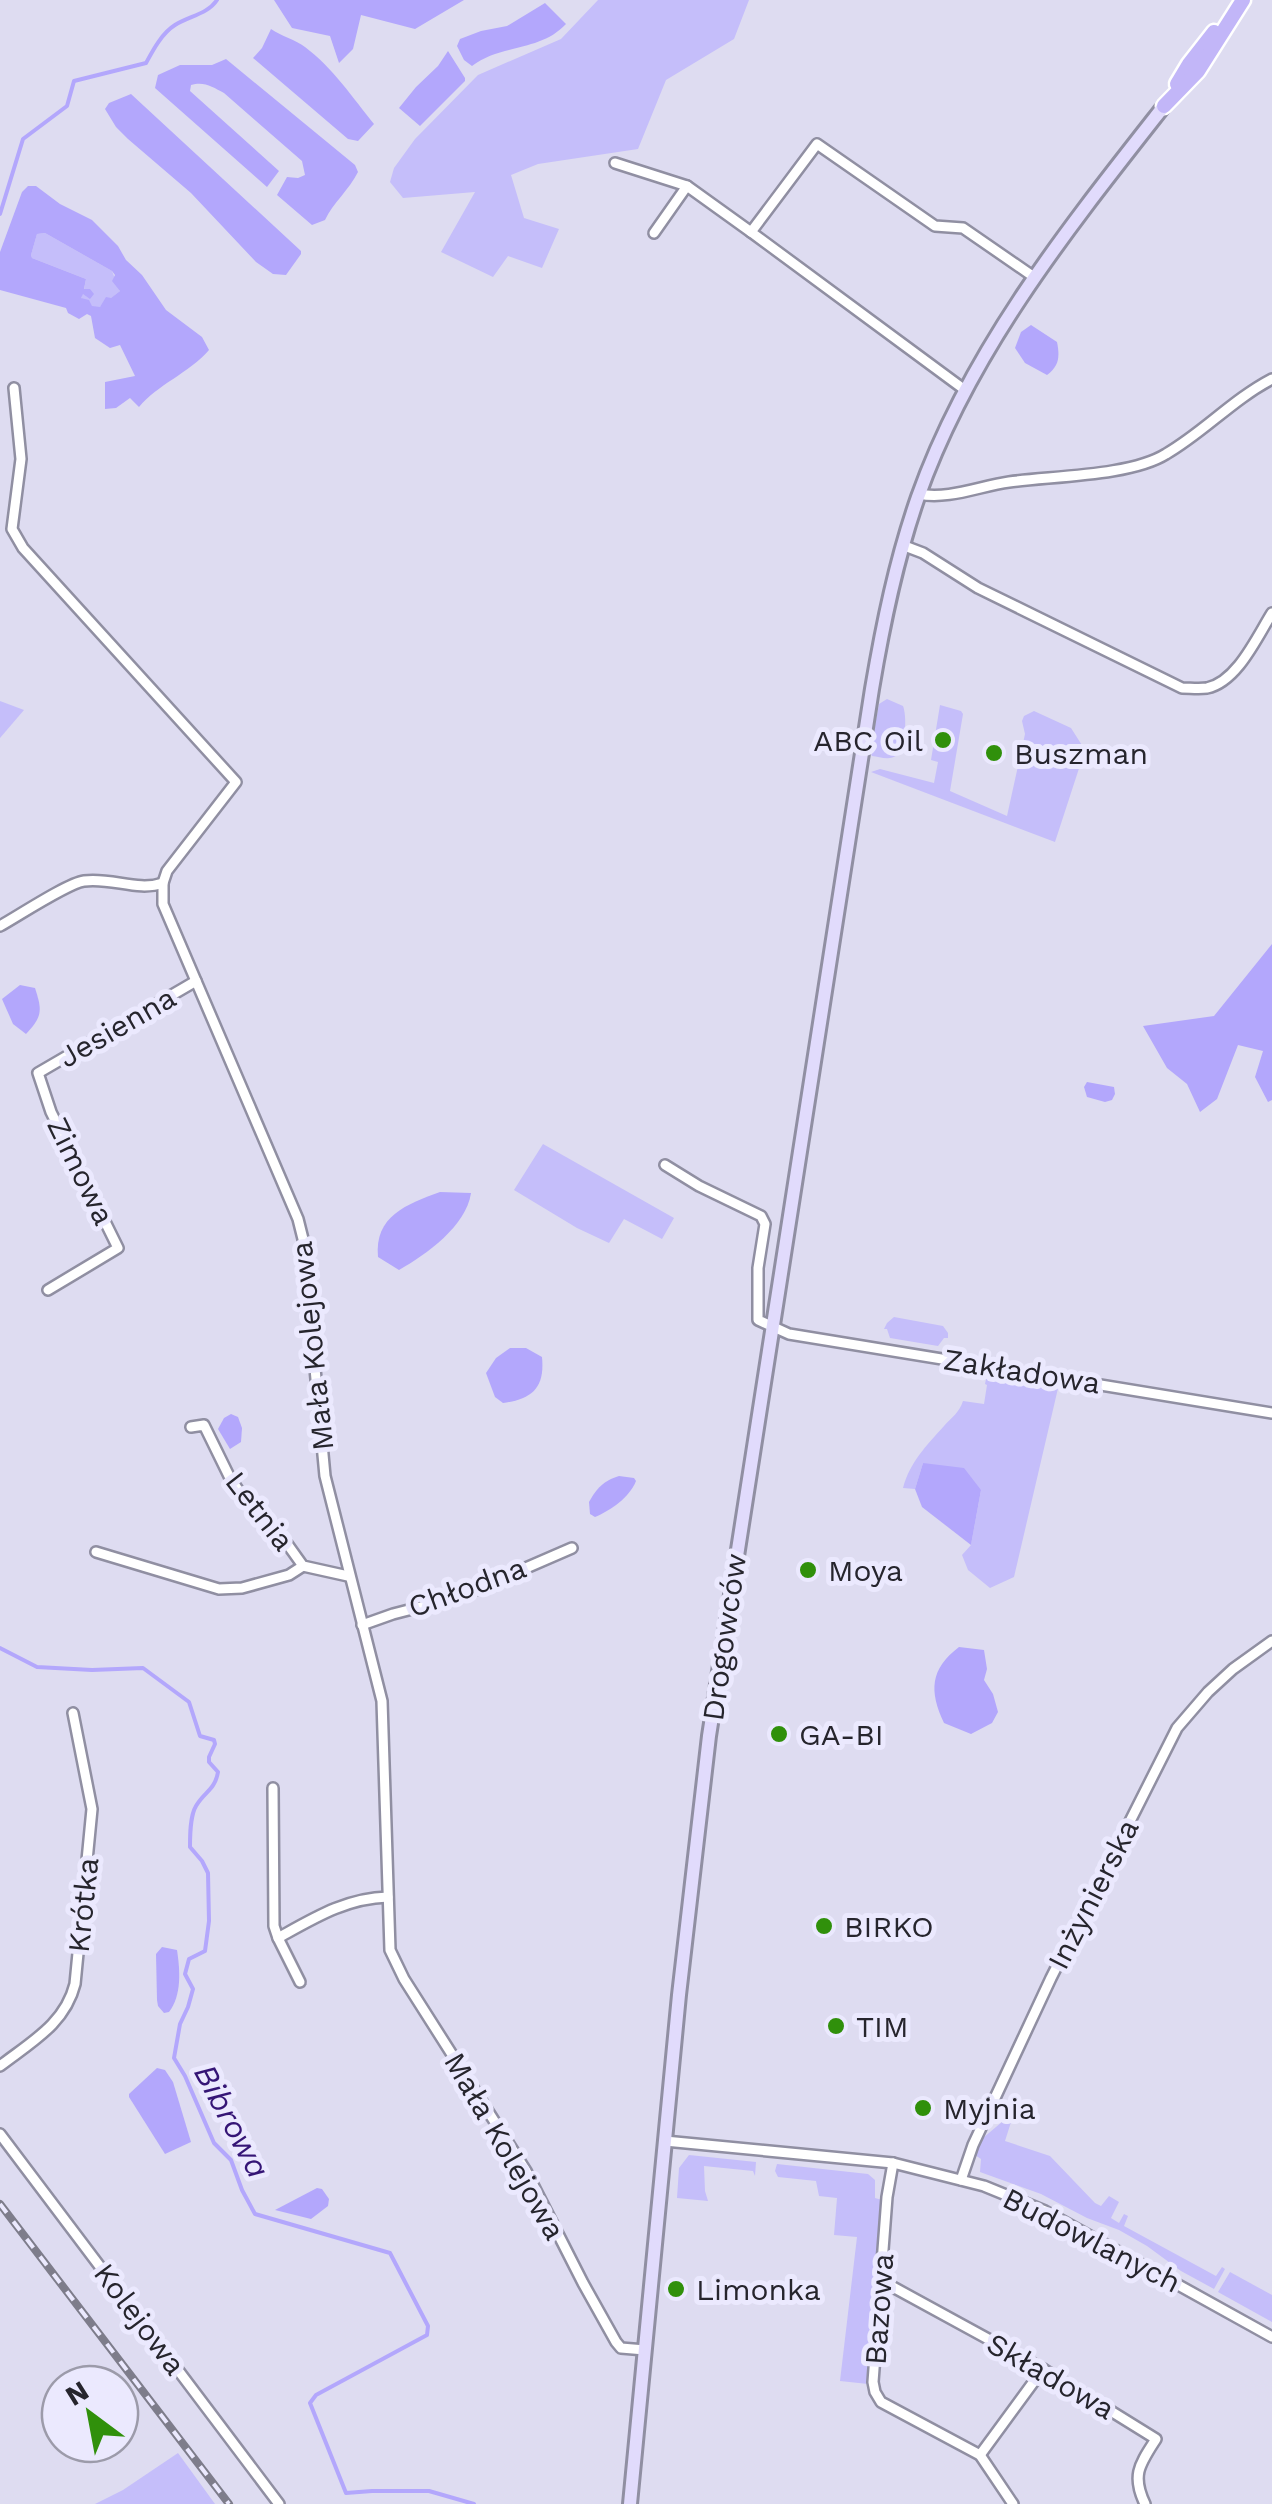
<svg xmlns="http://www.w3.org/2000/svg" width="1272" height="2504" viewBox="0 0 1272 2504" font-family="'Work Sans',sans-serif">
  <style>
    .green { fill: #c5befa }
    .water { fill: #b3a7fc; fill-rule: evenodd }
    .lines { fill: none; stroke-linecap: round; stroke-linejoin: round }
    .stream { stroke: #b3a7fc; stroke-width: 4 }
    .minor-casing { stroke: #908fa2; stroke-width: 14 }
    .secondary-casing { stroke: #908fa2; stroke-width: 18 }
    .primary-casing { stroke: #fff; stroke-width: 19 }
    .minor { stroke: #fff; stroke-width: 9 }
    .secondary { stroke: #e1dbfc; stroke-width: 12 }
    .primary { stroke: #c2b6f8; stroke-width: 14 }
    .rail-casing { stroke: #7e7d8b; stroke-width: 8 }
    .rail { stroke: #ebe9fe; stroke-width: 4; stroke-dasharray: 11; stroke-linecap: butt }
    .poi-dot { fill: #30900b; stroke: #ebe9fe; stroke-width: 4 }
    .labels { text-anchor: middle; dominant-baseline: central; stroke-width: 10; stroke-linejoin: round; paint-order: stroke }
    .poi-label { font-size: 30px; fill: #26252d; stroke: #ebe9fe; text-anchor: start }
    .street-label { font-size: 30px; fill: #26252d; stroke: #ebe9fe }
    .water-label { font-size: 32px; font-style: italic; fill: #351576; stroke: #ebe9fe }
  </style>
  <rect width="100%" height="100%" fill="#dedcf1"/>
  <!-- green -->
  <g class="green">
    <path d="M598,0H749L734,39L666,80L638,149L538,164L511,175L524,218L559,229L542,268L508,256L493,277L441,252L475,192L403,198L390,182L394,168L415,139L478,75L561,39Z"/>
    <path d="M45,233L112,271L120,291L100,307L94,308L81,298L82,293L85,295L87,291L84,290L86,279L32,258L31,255L37,234Z"/>
    <path d="M887,699L903,706C907,716 906,747 897,755C890,761 880,757 872,756L870,752L879,704Z"/>
    <path d="M0,701L24,710L0,738Z"/>
    <path d="M940,705L961,711L963,714L950,791L1007,816L1025,734L1022,721L1024,716L1034,711L1071,728L1085,750L1055,842L871,772L880,769L934,783L938,762L931,760Z"/>
    <path d="M543,1144L674,1218L662,1239L624,1219L609,1243L577,1228L514,1190Z"/>
    <path d="M894,1317L943,1326L948,1333V1338H944L938,1346L890,1338L887,1329H884L887,1323Z"/>
    <path d="M997,1373L1059,1384L1014,1577L990,1588L968,1570L962,1555L971,1545L981,1490L923,1463L915,1489L903,1488C910,1462 926,1446 944,1426C952,1417 959,1413 963,1401L984,1404L987,1385L985,1384L986,1379Z"/>
    <path d="M1009,2116L1012,2119L1005,2141L1050,2156L1095,2203L1101,2206L1109,2196L1119,2202L1111,2218L1119,2223L1124,2214L1128,2216L1124,2226L1216,2276L1222,2267L1225,2269L1214,2289L1181,2271L1147,2246L1119,2230L1087,2218L1041,2194L980,2172L981,2159L975,2155L983,2138Z"/>
    <path d="M689,2155L756,2162L755,2176L753,2171L704,2166L705,2191L708,2201L677,2198L679,2168Z"/>
    <path d="M777,2164L868,2174L875,2180V2198L882,2200L869,2355L868,2384L840,2381L857,2237L834,2235L837,2198L819,2196L816,2181L778,2177L775,2171Z"/>
    <path d="M1230,2272L1272,2295V2322L1218,2292Z"/>
    <path d="M178,2453L215,2504H95L123,2490Z"/>
  </g>
  <!-- water -->
  <g class="water">
    <path d="M274,0H464L415,29L361,15L353,49L339,63L330,36L292,28Z"/>
    <path d="M545,3L566,24C540,52 500,44 472,66L464,60L457,46L460,39L481,31L507,26Z"/>
    <path d="M271,29C281,36 296,40 305,47C332,67 353,98 374,124L358,141L348,139L253,58L262,48Z"/>
    <path d="M448,51L465,78V81L420,126L399,108L416,87L438,66Z"/>
    <path d="M226,59L355,165L358,172C349,190 333,203 325,220L312,225L277,195L287,177L298,178L305,175L302,161L224,93C213,87 204,81 191,85L190,91L279,171L267,187L155,88L158,75L180,65H212Z"/>
    <path d="M131,94L301,251V254L286,275L273,274L256,262L191,193L128,139L116,127L105,109L109,103Z"/>
    <path d="M28,186H36L60,204L92,220L118,246L126,260L142,275L166,310L202,337L209,350C189,373 157,385 139,407L130,398L116,408L105,409V382L135,376L120,345L110,348L95,338L91,316L87,314L79,319L68,313L66,308L0,290V252L22,192ZM45,233L112,271L115,275L112,281L120,291L111,298L106,297L100,307L92,306L89,300L81,298L83,294L90,299L94,294L90,289H84L86,279L32,258L31,255L37,234Z"/>
    <path d="M1031,325L1057,342C1060,357 1059,366 1047,375L1025,363L1015,348L1021,332Z"/>
    <path d="M1272,944V1100L1268,1102L1255,1077L1263,1051L1238,1045L1217,1099L1200,1112L1187,1084L1167,1068L1143,1026L1214,1016Z"/>
    <path d="M20,985L35,988C42,1010 43,1016 26,1034L13,1024L2,999Z"/>
    <path d="M1087,1082L1114,1087L1115,1094L1112,1100L1105,1102L1087,1097L1084,1087Z"/>
    <path d="M440,1192L471,1193C466,1226 427,1254 399,1270L378,1257C374,1216 407,1204 440,1192Z"/>
    <path d="M510,1348H526L542,1357C545,1388 532,1399 503,1403L495,1397L486,1373L496,1358Z"/>
    <path d="M231,1414L238,1417L242,1428L241,1442L230,1449L218,1429L224,1418Z"/>
    <path d="M923,1463L964,1468L981,1490L971,1545L922,1507L915,1489Z"/>
    <path d="M619,1476L634,1478L636,1481C629,1498 611,1510 595,1517L590,1514L589,1502C597,1488 603,1481 619,1476Z"/>
    <path d="M959,1647L984,1650L987,1669L984,1680L993,1694L998,1712L992,1723L971,1734L944,1723C929,1691 930,1669 959,1647Z"/>
    <path d="M162,1947L177,1950C180,1970 182,1995 169,2012L164,2013L158,2006L157,2000L156,1954Z"/>
    <path d="M157,2068L165,2070L173,2082L191,2142L165,2154L129,2097V2094Z"/>
    <path d="M317,2188L322,2189L329,2199L328,2206L311,2219L275,2210Z"/>
  </g>
  <g class="lines">
    <!-- stream -->
    <g class="stream">
      <path d="M0,214L23,139L67,106L74,81L146,63C153,50 162,33 175,25C189,16 208,14 217,0"/>
      <path d="M0,1648L37,1667L92,1670L143,1668L189,1702L200,1736L214,1740L215,1744L209,1757V1762L218,1772C215,1790 204,1792 196,1806C190,1816 190,1835 190,1847L202,1861L208,1873L209,1921L205,1951L189,1959L185,1974L193,1989L188,2007L180,2024L174,2058L185,2076L214,2143L231,2160L242,2190L255,2214L390,2253L428,2326L427,2335L316,2395L310,2403L346,2493L372,2491H429L474,2504"/>
    </g>
    <defs>
      <g id="minor">
        <path d="M615,163L687,186L751,232"/>
        <path d="M654,233L687,186"/>
        <path d="M14,388L21,459L12,529L23,548L236,782L167,871L163,883V904L298,1219L303,1239L325,1476L382,1701L390,1950L404,1979L526,2171L583,2283L616,2342L621,2348L645,2350"/>
        <path d="M965,390L751,232L817,144L935,226L963,228L1034,277"/>
        <path d="M919,494C948,500 980,486 1009,482C1052,476 1131,476 1166,454C1204,432 1232,400 1272,379"/>
        <path d="M902,545L923,553L978,588L1182,688C1190,688 1199,689 1207,688C1237,682 1257,637 1272,613"/>
        <path d="M0,926C18,916 68,883 84,881C112,877 137,892 163,883"/>
        <path d="M665,1165L699,1186L761,1216L765,1224L758,1268V1320L789,1334L1272,1413"/>
        <path d="M48,1290L118,1248L51,1112L38,1073L196,981"/>
        <path d="M191,1427L204,1425L229,1476L246,1502L288,1545L303,1566L348,1576"/>
        <path d="M96,1552L219,1589L242,1588L289,1575L303,1566"/>
        <path d="M362,1625L393,1614L459,1597L572,1548"/>
        <path d="M273,1788L274,1926L278,1938C314,1918 346,1898 388,1897"/>
        <path d="M278,1938L300,1982"/>
        <path d="M0,2066C31,2042 65,2024 75,1984L92,1809L73,1713"/>
        <path d="M0,2134L279,2504"/>
        <path d="M665,2141L893,2163L984,2186L1045,2211L1272,2337"/>
        <path d="M893,2163L887,2197L873,2382L875,2392L881,2402L980,2455L1013,2504"/>
        <path d="M961,2180L973,2145L1051,1978L1177,1728L1208,1692L1233,1669L1272,1641"/>
        <path d="M882,2281L1043,2369L1156,2439C1140,2464 1131,2475 1145,2504"/>
        <path d="M980,2455L1043,2369"/>
      </g>
      <path id="secondary" d="M630,2504L679,1995L709,1736L872,689C883,624 896,560 918,497C970,350 1069,227 1164,106"/>
      <g id="primary">
        <path d="M1177,84L1189,64L1214,32"/>
        <path d="M1164,106L1198,71L1243,0"/>
      </g>
    </defs>
    <!-- minor casing -->
    <use href="#minor" class="minor-casing"/>
    <!-- secondary casing -->
    <use href="#secondary" class="secondary-casing"/>
    <!-- primary casing -->
    <use href="#primary" class="primary-casing"/>
    <!-- minor -->
    <use href="#minor" class="minor"/>
    <!-- secondary -->
    <use href="#secondary" class="secondary"/>
    <!-- primary -->
    <use href="#primary" class="primary"/>
    <defs>
      <path id="rail" d="M0,2204L229,2504"/>
    </defs>
    <!-- rail casing -->
    <use href="#rail" class="rail-casing"/>
    <!-- rail -->
    <use href="#rail" class="rail"/>
  </g>
  <!-- markers -->
  <g class="poi-dot">
    <circle cx="943" cy="740" r="10"/>
    <circle cx="994" cy="753" r="10"/>
    <circle cx="808" cy="1570" r="10"/>
    <circle cx="779" cy="1734" r="10"/>
    <circle cx="824" cy="1926" r="10"/>
    <circle cx="836" cy="2026" r="10"/>
    <circle cx="923" cy="2108" r="10"/>
    <circle cx="676" cy="2289" r="10"/>
  </g>
  <g class="labels">
    <!-- poi labels -->
    <g class="poi-label">
      <text x="923" y="740" text-anchor="end">ABC Oil</text>
      <text x="1014" y="753">Buszman</text>
      <text x="828" y="1570">Moya</text>
      <text x="799" y="1734">GA-BI</text>
      <text x="844" y="1926">BIRKO</text>
      <text x="856" y="2026">TIM</text>
      <text x="943" y="2108">Myjnia</text>
      <text x="696" y="2289">Limonka</text>
    </g>
    <!-- street labels -->
    <g class="street-label">
      <text transform="translate(117 1027) rotate(-30)">Jesienna</text>
      <text transform="translate(81 1171) rotate(64)">Zimowa</text>
      <text transform="translate(312 1346) rotate(-96)">Mała Kolejowa</text>
      <text transform="translate(1022 1371) rotate(9)">Zakładowa</text>
      <text transform="translate(260 1511) rotate(52)">Letnia</text>
      <text transform="translate(467 1587) rotate(-20)">Chłodna</text>
      <text transform="translate(724 1637) rotate(-82)">Drogowców</text>
      <text transform="translate(1093 1894) rotate(-63)">Inżynierska</text>
      <text transform="translate(83 1905) rotate(-84)">Krótka</text>
      <text transform="translate(505 2146) rotate(60)">Mała Kolejowa</text>
      <text transform="translate(1092 2240) rotate(27)">Budowlanych</text>
      <text transform="translate(879 2309) rotate(-86)">Bazowa</text>
      <text transform="translate(140 2319) rotate(53)">Kolejowa</text>
      <text transform="translate(1051 2376) rotate(30)">Składowa</text>
    </g>
    <!-- water labels -->
    <g class="water-label">
      <text transform="translate(232 2121) rotate(62)">Bibrowa</text>
    </g>
  </g>
  <!-- north arrow -->
  <g transform="translate(90 2414) rotate(328)"><circle r="48" fill="#ebe9fe" stroke="#9c9baa" stroke-width="2.5"/>
  <path d="M0-8L18 38L0 25L-18 38Z" fill="#30900b"/>
  <text y="-15" font-size="28" font-weight="bold" text-anchor="middle" fill="#26252d">N</text>
  </g>
</svg>
